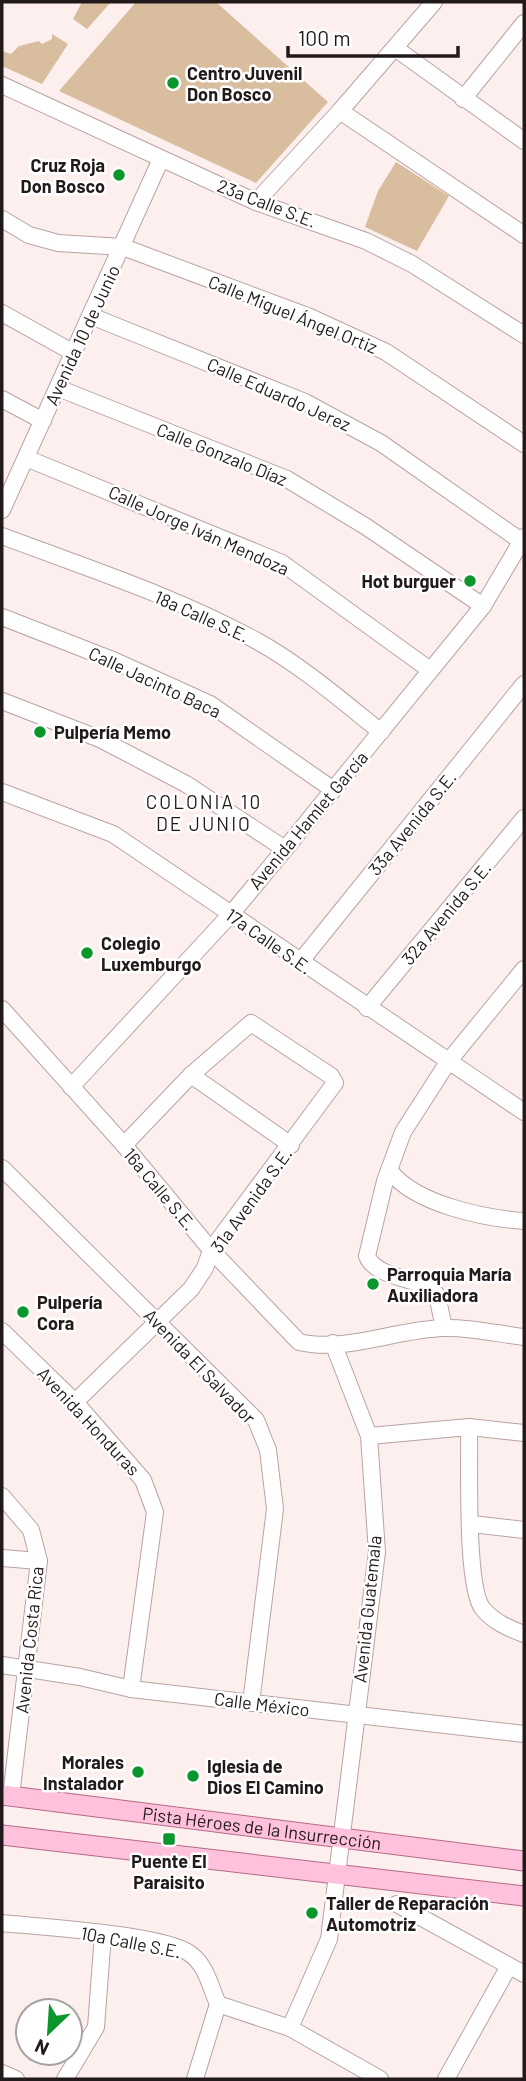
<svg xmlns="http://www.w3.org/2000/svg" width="526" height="2081" viewBox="0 0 526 2081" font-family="Barlow,sans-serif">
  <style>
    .green { fill: #d8bd9f }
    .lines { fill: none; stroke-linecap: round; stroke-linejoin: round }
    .minor-casing { stroke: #b9a3a3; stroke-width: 18 }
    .major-casing { stroke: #b26b88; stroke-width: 21 }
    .minor { stroke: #fff; stroke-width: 16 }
    .major { stroke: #ffc1dc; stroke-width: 19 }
    .poi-dot { fill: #0b962c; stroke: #fff; stroke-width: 2.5 }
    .labels { text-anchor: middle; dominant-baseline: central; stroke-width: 5; stroke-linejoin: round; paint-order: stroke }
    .poi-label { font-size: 18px; font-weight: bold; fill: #221a1a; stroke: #fff; text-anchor: start }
    .street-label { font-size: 18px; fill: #221a1a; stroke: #fff }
    .neighbourhood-label { font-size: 19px; letter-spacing: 2px; fill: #221a1a; stroke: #fff }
  </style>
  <rect width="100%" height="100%" fill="#feefef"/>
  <!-- green -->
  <g class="green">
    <path d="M82,2H111L87,29L73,19Z"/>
    <path d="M136,2H216L328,102L256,183L59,91Z"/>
    <path d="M52,34L68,44L42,84L2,66V51L11,54L19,46L39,41L42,44L52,39Z"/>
    <path d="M396,162L449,196L417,251L365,227L378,191Z"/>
  </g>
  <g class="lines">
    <defs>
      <g id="minor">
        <path d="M395,48L524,141"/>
        <path d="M2,85L256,202L366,241L412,264L524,335"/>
        <path d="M463,99L524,23"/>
        <path d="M340,111L524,235"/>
        <path d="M256,202L340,111L434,2"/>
        <path d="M2,219L29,235L58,243L123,247L310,317L386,352L524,444"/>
        <path d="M2,313L74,353"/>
        <path d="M91,316L305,402L381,443L524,543"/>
        <path d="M58,388L287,479L365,526L483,606"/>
        <path d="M2,399L43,421"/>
        <path d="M26,458L282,563L430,670"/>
        <path d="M2,510L161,159"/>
        <path d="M2,536C87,568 177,597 257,641C302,666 341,700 381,732"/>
        <path d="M2,617L115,661L210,704L332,789"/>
        <path d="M2,701L100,739L186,784L285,849"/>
        <path d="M2,792L113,834L524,1112"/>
        <path d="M300,962L524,684"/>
        <path d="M367,1008L524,818"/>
        <path d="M2,1009L124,1145L211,1250L299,1342C345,1353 397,1329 444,1328C470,1327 498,1334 524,1337"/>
        <path d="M191,1075L291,1145"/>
        <path d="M71,1087L231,914L285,849L483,606L524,537"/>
        <path d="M2,1168L256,1420L268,1450L275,1509L251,1703"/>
        <path d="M390,1171C415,1204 483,1218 524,1221"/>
        <path d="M444,1328L437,1295L432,1289C414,1278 375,1277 367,1256L385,1181L403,1132L448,1062L524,969"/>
        <path d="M2,1331L75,1402L143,1480L155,1512L131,1689"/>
        <path d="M75,1402L191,1289L205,1268L211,1250L335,1083L331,1076L251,1023L191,1075L124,1145"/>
        <path d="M469,1427C470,1461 465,1588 483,1609C494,1622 508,1628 524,1634"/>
        <path d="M369,1436L469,1427L524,1433"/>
        <path d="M2,1496L31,1530L39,1561L11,1796"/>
        <path d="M472,1524L524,1530"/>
        <path d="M2,1558L39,1561"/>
        <path d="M2,1665L80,1677L131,1689L524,1734"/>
        <path d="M397,1904L524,1974"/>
        <path d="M2,1923C40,1927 161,1934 189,1953C206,1964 210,1986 218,2004"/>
        <path d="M218,2004L290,2028L380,2079"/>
        <path d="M290,2028L329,1939L377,1552L369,1436L333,1343"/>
        <path d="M2,2073L16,2079"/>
        <path d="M65,2079L96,2027L103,1934"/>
        <path d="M195,2079L218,2004"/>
        <path d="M446,2079L509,1966"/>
      </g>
      <g id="major">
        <path id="s1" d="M2,1795L524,1861"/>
        <path d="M2,1835L524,1896"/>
      </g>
    </defs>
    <!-- minor casing -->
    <use href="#minor" class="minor-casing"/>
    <!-- major casing -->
    <use href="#major" class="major-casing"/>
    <!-- minor -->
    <use href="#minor" class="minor"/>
    <!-- major -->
    <use href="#major" class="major"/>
  </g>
  <!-- markers -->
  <g class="poi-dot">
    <circle cx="173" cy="83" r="7"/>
    <circle cx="119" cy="175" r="7"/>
    <circle cx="470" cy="581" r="7"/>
    <circle cx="40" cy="732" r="7"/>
    <circle cx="87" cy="953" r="7"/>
    <circle cx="373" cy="1284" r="7"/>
    <circle cx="23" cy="1312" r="7"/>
    <circle cx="138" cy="1772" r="7"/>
    <circle cx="193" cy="1776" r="7"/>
    <rect x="162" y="1832" width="14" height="14" rx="3.5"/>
    <circle cx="312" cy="1913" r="7"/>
  </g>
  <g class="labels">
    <!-- poi labels -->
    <g class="poi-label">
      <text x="187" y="73">Centro Juvenil<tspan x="187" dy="21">Don Bosco</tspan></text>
      <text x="105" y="165" text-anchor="end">Cruz Roja<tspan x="105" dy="21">Don Bosco</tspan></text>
      <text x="456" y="581" text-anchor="end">Hot burguer</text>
      <text x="54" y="732">Pulpería Memo</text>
      <text x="101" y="943">Colegio<tspan x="101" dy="21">Luxemburgo</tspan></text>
      <text x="387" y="1274">Parroquia María<tspan x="387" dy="21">Auxiliadora</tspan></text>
      <text x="37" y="1302">Pulpería<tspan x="37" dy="21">Cora</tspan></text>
      <text x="124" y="1762" text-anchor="end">Morales<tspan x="124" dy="21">Instalador</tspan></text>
      <text x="207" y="1766">Iglesia de<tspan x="207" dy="21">Dios El Camino</tspan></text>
      <text x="169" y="1861" text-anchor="middle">Puente El<tspan x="169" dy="21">Paraisito</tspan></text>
      <text x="326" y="1903">Taller de Reparación<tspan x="326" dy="21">Automotriz</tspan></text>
    </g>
    <!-- street labels -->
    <g class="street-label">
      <text transform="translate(267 203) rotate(21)">23a Calle S.E.</text>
      <text transform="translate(293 314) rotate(22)">Calle Miguel Ángel Ortiz</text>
      <text transform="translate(82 335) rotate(-65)">Avenida 10 de Junio</text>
      <text transform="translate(279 394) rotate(24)">Calle Eduardo Jerez</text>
      <text transform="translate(222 454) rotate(22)">Calle Gonzalo Díaz</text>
      <text transform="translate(199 530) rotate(24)">Calle Jorge Iván Mendoza</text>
      <text transform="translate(202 616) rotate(24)">18a Calle S.E.</text>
      <text transform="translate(155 682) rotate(25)">Calle Jacinto Baca</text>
      <text transform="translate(308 820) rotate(-50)">Avenida Hamlet García</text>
      <text transform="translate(412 823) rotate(-51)">33a Avenida S.E.</text>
      <text transform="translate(446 913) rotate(-50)">32a Avenida S.E.</text>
      <text transform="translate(269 941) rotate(35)">17a Calle S.E.</text>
      <text transform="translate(160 1189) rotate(50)">16a Calle S.E.</text>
      <text transform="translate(251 1200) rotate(-54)">31a Avenida S.E.</text>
      <text transform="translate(200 1366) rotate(46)">Avenida El Salvador</text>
      <text transform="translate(89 1421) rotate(47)">Avenida Honduras</text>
      <text transform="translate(367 1609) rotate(-84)">Avenida Guatemala</text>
      <text transform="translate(29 1640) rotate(-84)">Avenida Costa Rica</text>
      <text transform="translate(262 1704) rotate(7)">Calle México</text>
      <text stroke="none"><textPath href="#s1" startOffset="262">Pista Héroes de la Insurrección</textPath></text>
      <text transform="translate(131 1942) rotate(11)">10a Calle S.E.</text>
    </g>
    <!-- neighbourhood labels -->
    <g class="neighbourhood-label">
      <text x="204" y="801">COLONIA 10<tspan x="204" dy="22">DE JUNIO</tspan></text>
    </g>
  </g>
  <!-- border -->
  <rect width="526" height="2081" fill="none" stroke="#221a1a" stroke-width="7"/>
  <!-- north arrow -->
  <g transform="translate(49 2032) rotate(205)"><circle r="33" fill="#ffffff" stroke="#a7a3a3" stroke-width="2"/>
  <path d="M0-5L12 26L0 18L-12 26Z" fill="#0b962c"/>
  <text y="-10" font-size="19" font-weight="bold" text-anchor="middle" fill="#221a1a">N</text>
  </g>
  <!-- scale -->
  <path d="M288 46v10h170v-10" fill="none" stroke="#221a1a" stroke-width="3.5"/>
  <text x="298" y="46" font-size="21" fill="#221a1a" stroke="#ffffff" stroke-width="5" paint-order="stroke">100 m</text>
</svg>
